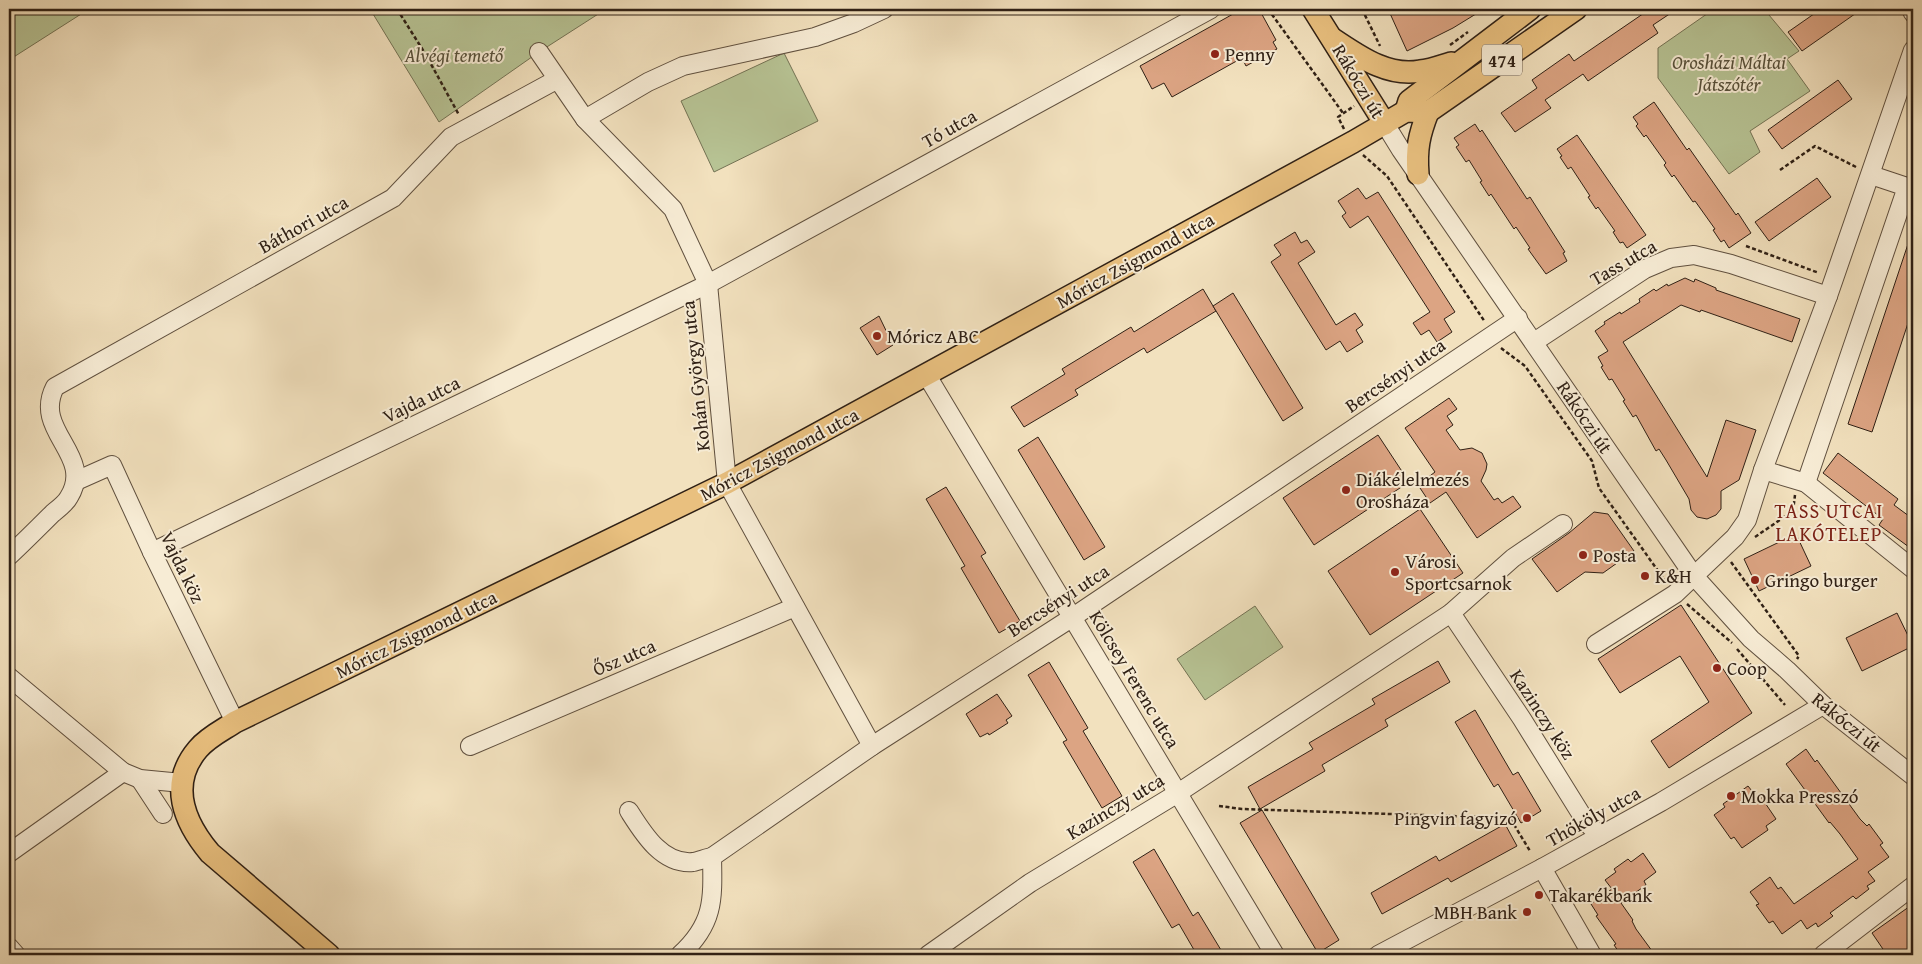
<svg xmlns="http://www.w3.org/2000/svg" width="1922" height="964" viewBox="0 0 1922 964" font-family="'Gentium Book Plus',serif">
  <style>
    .green { fill: #b7c394; stroke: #737254 }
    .building { fill: #dca483; stroke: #2f2015 }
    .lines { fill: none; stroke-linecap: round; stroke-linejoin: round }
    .minor-casing { stroke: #60503f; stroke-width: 20 }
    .major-casing { stroke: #2f2015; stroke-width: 24 }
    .path { stroke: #2f2015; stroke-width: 2.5; stroke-dasharray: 4 2.5; stroke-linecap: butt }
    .minor { stroke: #f7ecd5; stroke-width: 18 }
    .major { stroke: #e9c07f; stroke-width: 21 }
    .poi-dot { fill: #8f2418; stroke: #f7ecd5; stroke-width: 2 }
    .labels { text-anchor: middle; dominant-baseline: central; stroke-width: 4; stroke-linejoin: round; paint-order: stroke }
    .shield { fill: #f7ecd5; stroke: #6b5d4f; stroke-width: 1 }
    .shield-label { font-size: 18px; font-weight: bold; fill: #2f2015 }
    .poi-label { font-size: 19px; fill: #2f2015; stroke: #f7ecd5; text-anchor: start }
    .park-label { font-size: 19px; font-style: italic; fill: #58513b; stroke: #f7ecd5 }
    .street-label { font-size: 19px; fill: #2f2015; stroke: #f7ecd5 }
    .neighbourhood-label { font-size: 20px; letter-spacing: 1px; fill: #7a1f14; stroke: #f7ecd5 }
  </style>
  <rect width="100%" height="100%" fill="#f2e1be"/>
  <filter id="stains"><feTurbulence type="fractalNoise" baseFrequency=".004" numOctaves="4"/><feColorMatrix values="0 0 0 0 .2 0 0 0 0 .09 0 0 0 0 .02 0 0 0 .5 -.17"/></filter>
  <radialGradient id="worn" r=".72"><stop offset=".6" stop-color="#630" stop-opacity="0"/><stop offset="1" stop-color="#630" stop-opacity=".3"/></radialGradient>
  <!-- green -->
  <g class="green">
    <path d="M9,9H89L9,60Z"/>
    <path d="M370,9H606L539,52L439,122Z"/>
    <path d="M1714,9H1764L1799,51L1787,59L1810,91L1750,131L1760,152L1729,174L1658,78V48Z"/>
    <path d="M784,53L818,121L714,172L681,101Z"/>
    <path d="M1255,606L1283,647L1205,700L1177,659Z"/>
  </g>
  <!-- building -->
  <g class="building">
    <path d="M1242,9H1259L1276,40L1273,42L1277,49L1246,66L1242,58L1172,97L1164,83L1152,89L1140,66Z"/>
    <path d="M1388,9H1484L1453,28L1407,51Z"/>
    <path d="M1650,9H1677L1653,25L1658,33L1588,81L1583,74L1545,100L1551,108L1515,132L1501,113L1537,88L1532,80L1569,54L1574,61Z"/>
    <path d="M1821,9H1862L1802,51L1788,32Z"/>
    <path d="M1838,80L1852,99L1782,149L1768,130Z"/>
    <path d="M1654,102L1687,150L1689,148L1736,215L1738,213L1751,233L1729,248L1724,240L1721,242L1713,230L1715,229L1695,201L1693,202L1674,175L1672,177L1664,165L1666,163L1646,135L1644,137L1636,126L1638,124L1633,117Z"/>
    <path d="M1475,124L1480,132L1482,130L1527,199L1530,197L1565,252L1563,253L1567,261L1546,274L1528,249L1530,248L1516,227L1514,229L1491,194L1489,196L1480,182L1482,181L1469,160L1466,162L1456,147L1459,145L1454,138Z"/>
    <path d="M1577,135L1646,235L1627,248L1623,242L1620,243L1613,232L1615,231L1598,207L1596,209L1588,197L1590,196L1571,167L1568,169L1560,157L1562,156L1557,149Z"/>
    <path d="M1817,178L1831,197L1769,241L1755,222Z"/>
    <path d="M1358,188L1366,199L1378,192L1455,312L1444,319L1452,332L1437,342L1429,330L1421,335L1413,323L1430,312L1368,216L1350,228L1342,216L1346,213L1338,201Z"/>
    <path d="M1295,232L1301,243L1307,240L1315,252L1298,263L1336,325L1355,313L1363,325L1356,330L1363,342L1347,352L1340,341L1326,350L1271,262L1281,255L1274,245Z"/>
    <path d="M1911,235H1913V308L1872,432L1848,424Z"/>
    <path d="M1685,278L1694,282L1695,279L1716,288V290L1800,319L1792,342L1701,310L1700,312L1681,305L1623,342L1707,477L1726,420L1756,430L1739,480L1721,491V509L1716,515L1707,519L1697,517L1691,510L1689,499L1666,460L1659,449L1656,451L1636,415L1633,417L1623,401L1625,400L1612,379L1609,380L1601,367L1603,366L1598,357L1608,351L1595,331L1605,324L1604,322L1620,312L1621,314L1640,302L1639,299L1654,289L1656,291L1667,284L1668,286Z"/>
    <path d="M1203,289L1216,311L1147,353L1144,348L1075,390L1078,395L1024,427L1011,407L1065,374L1062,369L1131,327L1134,332Z"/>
    <path d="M1233,293L1303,408L1283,421L1213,306Z"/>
    <path d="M879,316L893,345L877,355L860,328Z"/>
    <path d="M1449,398L1457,409L1447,416L1453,425L1446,430L1460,450L1472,448L1482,453L1487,464L1486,470L1481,481L1494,500L1498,498L1502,503L1513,496L1521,507L1477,538L1446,492L1430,503L1418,485L1435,472L1405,428Z"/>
    <path d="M1378,435L1409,482L1314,545L1283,498Z"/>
    <path d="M1038,437L1105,547L1084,560L1018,450Z"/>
    <path d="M1838,453L1898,499L1894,505L1913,519V550L1879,525L1883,519L1823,473Z"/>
    <path d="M946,487L986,553L981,556L1020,621L999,633L961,568L965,566L926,499Z"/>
    <path d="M1420,509L1463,573L1370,635L1328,571Z"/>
    <path d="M1594,512L1608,514L1634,551L1603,573L1585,572L1557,592L1532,559L1569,533Z"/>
    <path d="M1796,534L1811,566L1759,591L1744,559Z"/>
    <path d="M1681,605L1752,713L1669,768L1651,741L1709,702L1680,656L1620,693L1598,659Z"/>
    <path d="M1897,613L1913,646L1862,671L1846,638Z"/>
    <path d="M1438,661L1450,682L1385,720L1388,726L1322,765L1325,771L1260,809L1248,787L1313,749L1309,743L1375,704L1372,699Z"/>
    <path d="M1049,662L1088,728L1083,731L1122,796L1102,808L1063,742L1067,740L1028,675Z"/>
    <path d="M997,694L1012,716L1006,720L1008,723L989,735L988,733L980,737L966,714Z"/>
    <path d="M1475,710L1513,775L1518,772L1541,811L1521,823L1498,784L1494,787L1455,722Z"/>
    <path d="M1806,749L1815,762L1817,760L1860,819L1867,826L1869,824L1883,843L1880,845L1889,857L1868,872L1875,881L1867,886L1869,889L1856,899L1853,896L1830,913L1833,916L1818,927L1816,923L1807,929L1801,920L1782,934L1773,921L1769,923L1756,905L1759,904L1750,892L1770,877L1778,889L1781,887L1794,904L1858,859L1840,834L1830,822L1829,823L1786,764Z"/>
    <path d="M1748,786L1756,796L1759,794L1776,819L1766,826L1768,830L1742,848L1734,837L1731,839L1714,815L1725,807L1723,804Z"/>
    <path d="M1262,810L1339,940L1318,953L1240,823Z"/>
    <path d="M1505,824L1517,846L1451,882L1448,878L1382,914L1371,893L1436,856L1439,861Z"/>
    <path d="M1154,849L1193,916L1198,912L1224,955H1197L1179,924L1172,928L1133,862Z"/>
    <path d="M1643,853L1656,872L1644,881L1646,885L1621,903L1633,920L1632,921L1636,929L1655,955H1621L1614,945L1616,944L1596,916L1598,915L1591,904L1612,889L1605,880L1616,872L1614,869L1628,859L1631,862Z"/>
    <path d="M1913,904V955H1887L1872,933Z"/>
  </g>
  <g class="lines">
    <defs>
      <g id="minor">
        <path d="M1911,9L1913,13"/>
        <path d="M539,52L585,119L673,209L708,284L727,483L872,746"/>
        <path d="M585,119L648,82L683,66L815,37L854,23L884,9"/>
        <path d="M1385,124L1401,150L1694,576L1751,639L1787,670L1823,705L1913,776"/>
        <path d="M1534,342L1645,269L1671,258L1694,255L1731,264L1828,296"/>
        <path d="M926,374L1275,955"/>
        <path d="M1763,470L1806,483L1913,569"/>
        <path d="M76,481L112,465L152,552L235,722"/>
        <path d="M1806,483L1907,187L1871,175"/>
        <path d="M152,552L708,284L1211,9"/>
        <path d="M9,556C24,542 38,528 53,513C58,509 66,503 69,497C95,455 32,431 55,387L393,198L451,137L556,80"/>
        <path d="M1451,613L1522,719L1586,822L1600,836"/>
        <path d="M1596,644L1675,594L1735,537L1747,520L1763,470L1828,296L1913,50"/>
        <path d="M9,677L123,772L140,779L182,783"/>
        <path d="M470,746L795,607"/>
        <path d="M140,779L163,814"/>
        <path d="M629,811C643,833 662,865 693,862C699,861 706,858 712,857"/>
        <path d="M9,853L123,772"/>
        <path d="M1542,868L1592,955"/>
        <path d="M9,947L16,955"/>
        <path d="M680,955C714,924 713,900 712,857L872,746L1073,617L1518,318"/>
        <path d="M928,955L1030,883L1178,793L1451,613L1513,558L1563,524"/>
        <path d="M1378,955L1542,868L1661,802L1823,705"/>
        <path d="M1823,955L1913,886"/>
      </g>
      <g id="major">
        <path d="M1313,9L1385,124"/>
        <path d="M1333,39C1359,56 1387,77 1420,71C1431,70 1441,66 1451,63"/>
        <path d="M1406,111L1409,101L1530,9"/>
        <path d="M1418,174C1416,149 1419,135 1428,112"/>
        <path d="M329,955L210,853C184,822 168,784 198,749C208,737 223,730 235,722L727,483L1353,142L1406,111L1428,112L1576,9"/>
      </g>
    </defs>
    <!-- minor casing -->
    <use href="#minor" class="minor-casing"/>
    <!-- major casing -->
    <use href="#major" class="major-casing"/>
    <!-- path -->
    <g class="path">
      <path d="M397,9L426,55L459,115"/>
      <path d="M1268,9L1343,113"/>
      <path d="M1362,9L1380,46"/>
      <path d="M1450,45L1468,32"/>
      <path d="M1344,129L1338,117L1354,106"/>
      <path d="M1363,155L1387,176L1485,322"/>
      <path d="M1780,170L1815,146L1856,167"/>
      <path d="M1746,246L1819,273"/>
      <path d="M1501,348L1525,366L1592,461L1599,488L1666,582"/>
      <path d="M1755,537L1793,511L1795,495"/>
      <path d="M1731,562L1799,656L1797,659"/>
      <path d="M1687,604L1732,643"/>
      <path d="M1737,649L1785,705"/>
      <path d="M1219,806L1242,809L1510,818L1530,851"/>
    </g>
    <!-- minor -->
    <use href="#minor" class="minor"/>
    <!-- major -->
    <use href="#major" class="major"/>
  </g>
  <!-- markers -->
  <g class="poi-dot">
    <circle cx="1215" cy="54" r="5"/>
    <circle cx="877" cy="336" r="5"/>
    <circle cx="1346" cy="490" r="5"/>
    <circle cx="1583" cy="555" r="5"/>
    <circle cx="1395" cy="572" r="5"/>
    <circle cx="1645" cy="576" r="5"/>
    <circle cx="1755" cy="580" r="5"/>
    <circle cx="1717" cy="668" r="5"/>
    <circle cx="1731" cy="796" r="5"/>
    <circle cx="1527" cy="818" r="5"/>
    <circle cx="1539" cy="895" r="5"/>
    <circle cx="1527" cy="912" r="5"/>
  </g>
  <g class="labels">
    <!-- shield labels -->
    <rect class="shield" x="1482" y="44.5" width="40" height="31" rx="4"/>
    <g class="shield-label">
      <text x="1502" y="60">474</text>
    </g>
    <!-- poi labels -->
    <g class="poi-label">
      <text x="1225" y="54">Penny</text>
      <text x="887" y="336">Móricz ABC</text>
      <text x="1356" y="479">Diákélelmezés<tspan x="1356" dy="22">Orosháza</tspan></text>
      <text x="1593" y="555">Posta</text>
      <text x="1405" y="561">Városi<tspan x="1405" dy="22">Sportcsarnok</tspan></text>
      <text x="1655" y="576">K&amp;H</text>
      <text x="1765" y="580">Gringo burger</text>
      <text x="1727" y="668">Coop</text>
      <text x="1741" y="796">Mokka Presszó</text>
      <text x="1517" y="818" text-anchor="end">Pingvin fagyizó</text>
      <text x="1549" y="895">Takarékbank</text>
      <text x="1517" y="912" text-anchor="end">MBH Bank</text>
    </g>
    <!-- park labels -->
    <g class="park-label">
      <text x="454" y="55">Alvégi temető</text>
      <text x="1729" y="62">Orosházi Máltai<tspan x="1729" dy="22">Játszótér</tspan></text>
    </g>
    <!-- street labels -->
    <g class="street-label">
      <text transform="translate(1359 81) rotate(59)">Rákóczi út</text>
      <text transform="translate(949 128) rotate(-29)">Tó utca</text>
      <text transform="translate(303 224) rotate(-29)">Báthori utca</text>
      <text transform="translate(1135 260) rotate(-29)">Móricz Zsigmond utca</text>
      <text transform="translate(1623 262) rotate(-30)">Tass utca</text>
      <text transform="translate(1395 375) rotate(-34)">Bercsényi utca</text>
      <text transform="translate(695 376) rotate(-96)">Kohán György utca</text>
      <text transform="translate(421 399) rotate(-26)">Vajda utca</text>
      <text transform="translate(1585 417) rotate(56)">Rákóczi út</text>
      <text transform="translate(779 454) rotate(-28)">Móricz Zsigmond utca</text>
      <text transform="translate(183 567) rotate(64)">Vajda köz</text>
      <text transform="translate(1058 600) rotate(-33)">Bercsényi utca</text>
      <text transform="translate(416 634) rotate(-26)">Móricz Zsigmond utca</text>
      <text transform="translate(624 657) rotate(-23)">Ősz utca</text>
      <text transform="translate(1135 679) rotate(59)">Kölcsey Ferenc utca</text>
      <text transform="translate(1543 714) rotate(57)">Kazinczy köz</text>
      <text transform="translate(1847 722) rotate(39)">Rákóczi út</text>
      <text transform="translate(1115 806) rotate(-31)">Kazinczy utca</text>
      <text transform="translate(1593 816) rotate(-29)">Thököly utca</text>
    </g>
    <!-- neighbourhood labels -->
    <g class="neighbourhood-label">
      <text x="1829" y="510">TASS UTCAI<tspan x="1829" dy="23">LAKÓTELEP</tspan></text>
    </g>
  </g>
  <!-- margin -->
  <rect width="1922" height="964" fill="none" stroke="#f2e1be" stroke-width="30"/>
  <rect x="10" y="10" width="1902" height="944" fill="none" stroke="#2f2015" stroke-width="2.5"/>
  <rect x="15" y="15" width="1892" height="934" fill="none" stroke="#2f2015"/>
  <rect width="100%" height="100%" filter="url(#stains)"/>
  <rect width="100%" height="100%" fill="url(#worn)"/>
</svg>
